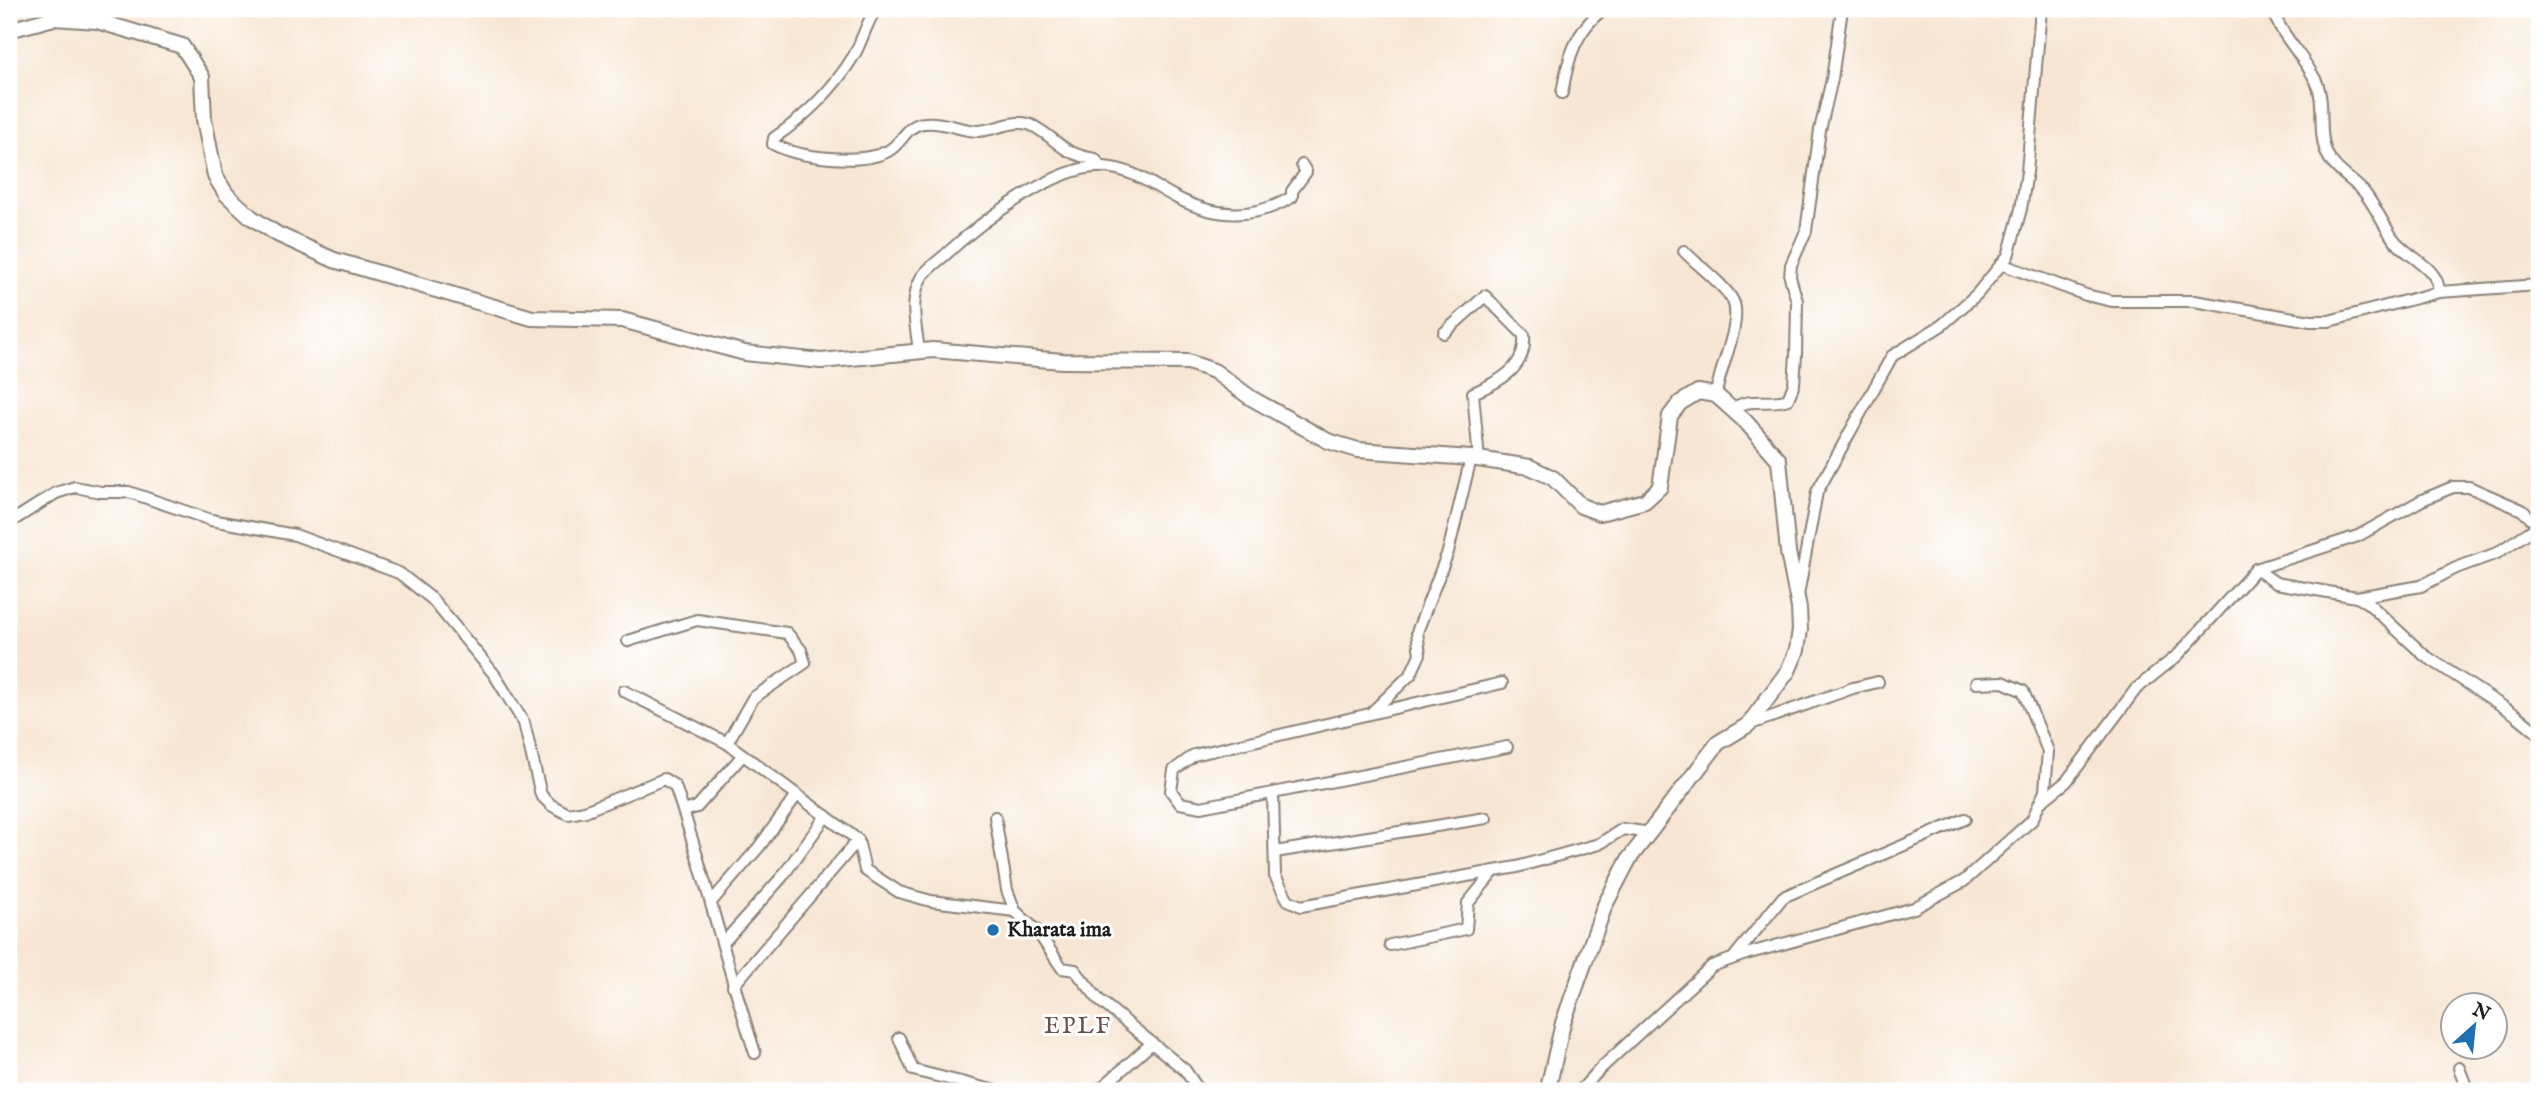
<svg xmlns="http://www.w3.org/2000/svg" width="2548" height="1100" viewBox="0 0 2548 1100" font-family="'IM FELL English',serif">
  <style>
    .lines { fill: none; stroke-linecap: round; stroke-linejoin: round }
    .minor-casing { stroke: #8a8178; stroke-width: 14 }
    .tertiary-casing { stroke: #8a8178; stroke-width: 18 }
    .minor { stroke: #fff; stroke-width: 10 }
    .tertiary { stroke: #fff; stroke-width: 14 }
    .poi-dot { fill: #1f6fb2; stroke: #fff; stroke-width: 2.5 }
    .labels { text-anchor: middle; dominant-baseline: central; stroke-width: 6; stroke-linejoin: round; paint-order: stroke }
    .poi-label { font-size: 21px; font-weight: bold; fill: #1c1c1c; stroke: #fff; text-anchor: start }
    .neighbourhood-label { font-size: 23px; letter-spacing: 2px; fill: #684f4a; stroke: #fff }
  </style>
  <rect width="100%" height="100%" fill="#fff"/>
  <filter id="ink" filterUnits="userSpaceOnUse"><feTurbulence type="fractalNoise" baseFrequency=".0143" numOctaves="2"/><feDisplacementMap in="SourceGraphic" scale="14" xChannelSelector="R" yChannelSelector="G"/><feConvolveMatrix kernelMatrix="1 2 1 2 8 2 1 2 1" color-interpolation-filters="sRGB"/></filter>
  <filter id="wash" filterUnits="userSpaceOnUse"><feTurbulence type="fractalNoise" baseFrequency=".00686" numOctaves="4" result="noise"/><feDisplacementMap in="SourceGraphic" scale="28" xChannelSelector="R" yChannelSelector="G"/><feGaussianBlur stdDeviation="1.57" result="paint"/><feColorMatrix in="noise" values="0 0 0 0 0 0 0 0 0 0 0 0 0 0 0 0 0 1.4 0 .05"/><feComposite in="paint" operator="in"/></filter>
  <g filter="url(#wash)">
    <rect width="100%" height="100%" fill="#f7e6d3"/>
  </g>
  <g filter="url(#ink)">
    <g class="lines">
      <defs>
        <g id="minor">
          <path d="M876,9C866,23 862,42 853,57C832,91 806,116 774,138L773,144C798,158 862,165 888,151C903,143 906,124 925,123C943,121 959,130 977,131C996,131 1017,116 1035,127C1061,142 1060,153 1095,159L1101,167"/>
          <path d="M2272,9C2281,36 2303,55 2316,81C2326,103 2317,132 2327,154C2335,171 2352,179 2364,192C2375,206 2382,222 2392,237C2405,257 2439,266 2439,292"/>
          <path d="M1562,93C1568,58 1575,32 1603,9"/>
          <path d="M1684,251C1696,264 1726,286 1733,301C1743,323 1718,371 1716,395"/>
          <path d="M2001,264L2086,295L2112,301H2194L2311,321H2329L2439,292L2539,285"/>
          <path d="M1444,333L1485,296L1524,335C1527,368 1499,382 1473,393L1479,460"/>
          <path d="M919,351C916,326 909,301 921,278C926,270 937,262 944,256C977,225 1057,163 1104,167C1133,169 1152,185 1177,198C1216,218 1254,220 1292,197V191L1306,172L1302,165"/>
          <path d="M1735,412L1732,409C1751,396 1768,406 1788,399L1794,384L1796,355L1797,301L1790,277L1791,265L1806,231L1820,130L1832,79L1842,9"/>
          <path d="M9,523L56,493L75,487L101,492H129L211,520L295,535L399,573L432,599L494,674L524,723L541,795L551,805L568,814L585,811L664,779L675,786C705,874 726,964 755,1053"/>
          <path d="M2256,569L2276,583L2357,597L2368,603L2424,655L2516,715L2539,734"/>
          <path d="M1798,595L1817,492L1892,356L1942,325L1977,294L2008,256L2021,209L2027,172L2041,9"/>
          <path d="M2357,597L2421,586L2456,568L2497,553L2538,526"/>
          <path d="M628,641L697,620L787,633L801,650L805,663L753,698L727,743"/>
          <path d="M1502,683L1194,755L1174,770L1171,791L1180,803L1201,807L1507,747"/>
          <path d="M624,691L727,743L858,840L733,986"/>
          <path d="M1372,712L1411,674L1420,654L1417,632L1448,552L1471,458"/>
          <path d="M1748,725L1853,688L1878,682"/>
          <path d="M1273,793L1275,876L1288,900L1301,906L1517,867L1599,844L1623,829L1651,833"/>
          <path d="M2042,801L2066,782L2136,689L2178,655L2256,569L2358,536L2422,500L2453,487H2469L2522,510L2539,526"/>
          <path d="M684,811L697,807L743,755"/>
          <path d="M995,817L1007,890L1015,911L1037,931L1062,968L1075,970L1099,1000L1185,1070L1198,1089"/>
          <path d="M858,840L865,870L899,892L931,901L1015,911"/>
          <path d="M1275,852L1486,818"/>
          <path d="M712,901L759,847L797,795"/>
          <path d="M724,942L782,877L826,816"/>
          <path d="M1390,945L1466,929L1468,903L1494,871"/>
          <path d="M1735,956L1783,897L1965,819"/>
          <path d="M899,1038L913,1070L996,1091"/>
          <path d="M2459,1068L2468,1091"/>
          <path d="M1098,1091L1151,1044"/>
          <path d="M1580,1091L1601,1068L1712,966L1746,954L1914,908L1964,881L2032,820L2045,791L2048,751L2023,691L2003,682L1976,683"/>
        </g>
        <path id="tertiary" d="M9,30L54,18L97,21L182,46L202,77L204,119L215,176L226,194L251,217L277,234L334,260L532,318L622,320L745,353L821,361L933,350L1062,361L1188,362L1214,371L1251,398L1328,441L1358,450L1471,458L1530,467L1553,478L1581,506L1600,513L1645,501L1660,487L1670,416L1680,403L1698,392L1716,395L1746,422L1779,460L1788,552L1799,608L1800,630L1797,650L1788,671L1748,725L1718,743L1629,859L1605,905L1563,1023L1549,1084L1553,1091"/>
      </defs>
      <!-- minor casing -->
      <use href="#minor" class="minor-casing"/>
      <!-- tertiary casing -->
      <use href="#tertiary" class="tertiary-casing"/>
      <!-- minor -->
      <use href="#minor" class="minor"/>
      <!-- tertiary -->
      <use href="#tertiary" class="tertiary"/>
    </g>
  </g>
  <!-- markers -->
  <circle class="poi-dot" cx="993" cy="930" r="7"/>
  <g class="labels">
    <!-- poi labels -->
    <g class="poi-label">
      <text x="1007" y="930">Kharata ima</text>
    </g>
    <!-- neighbourhood labels -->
    <g class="neighbourhood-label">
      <text x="1078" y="1026">EPLF</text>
    </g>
  </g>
  <!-- margin -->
  <rect width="2548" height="1100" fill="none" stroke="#fff" stroke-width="35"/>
  <!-- north arrow -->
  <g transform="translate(2474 1026) rotate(27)"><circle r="33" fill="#ffffff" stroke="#a4a4a4" stroke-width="2"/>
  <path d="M0-5L12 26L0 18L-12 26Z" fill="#1f6fb2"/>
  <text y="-10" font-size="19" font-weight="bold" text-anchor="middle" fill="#1c1c1c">N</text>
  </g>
</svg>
